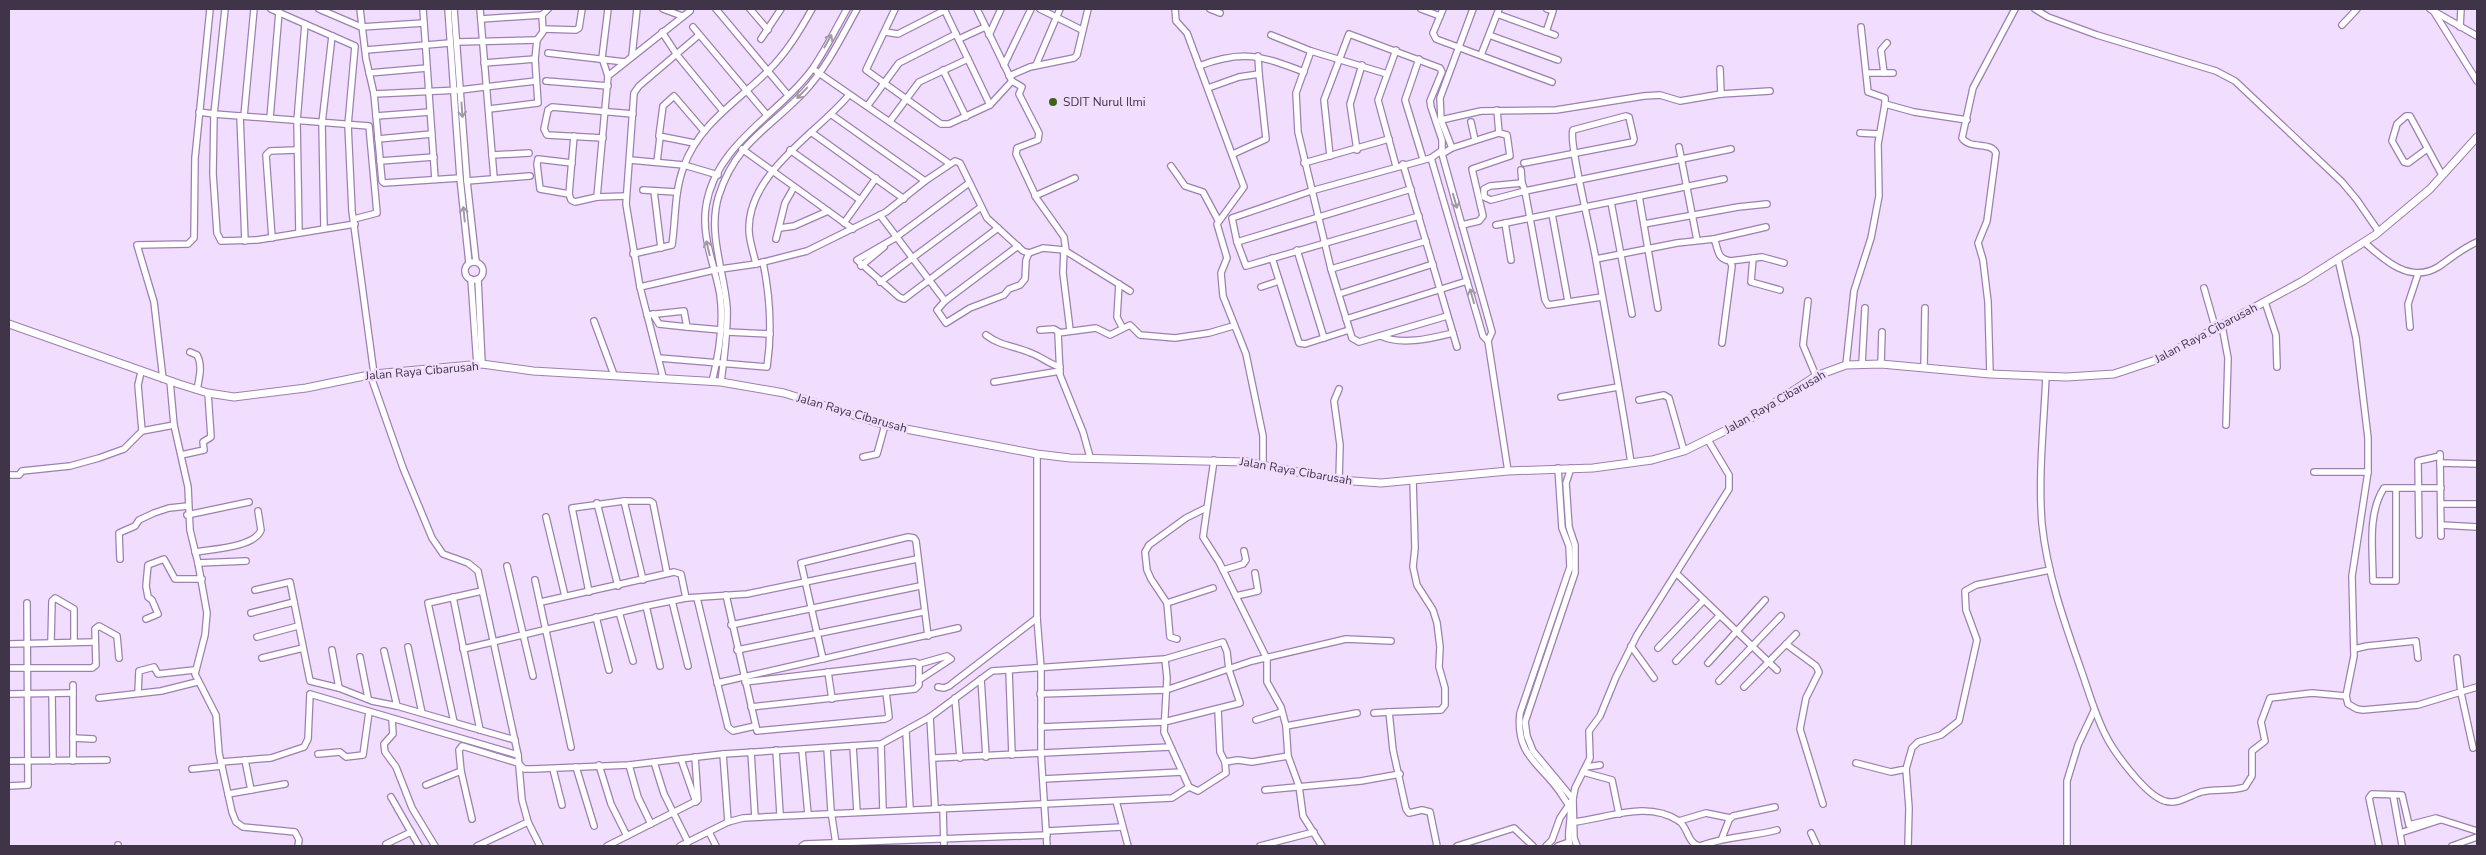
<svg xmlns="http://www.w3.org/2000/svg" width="2486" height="855" viewBox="0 0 2486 855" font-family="'Nunito Sans',sans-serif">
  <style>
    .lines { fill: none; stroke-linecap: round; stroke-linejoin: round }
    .minor-casing { stroke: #9d7fb1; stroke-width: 8 }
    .major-casing { stroke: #9d7fb1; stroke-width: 9 }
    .minor { stroke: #fff; stroke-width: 5.5 }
    .major { stroke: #fff; stroke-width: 7 }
    .oneway { stroke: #a09aa4 }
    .poi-dot { fill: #3f6219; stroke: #f1ddfe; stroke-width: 2 }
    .labels { text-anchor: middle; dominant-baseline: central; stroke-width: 5; stroke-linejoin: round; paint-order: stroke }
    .poi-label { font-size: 12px; fill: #403449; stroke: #f1ddfe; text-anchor: start }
    .street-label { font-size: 12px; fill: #403449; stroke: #f1ddfe }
  </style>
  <rect width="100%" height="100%" fill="#f1ddfe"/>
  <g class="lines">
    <defs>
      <g id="minor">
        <path d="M271,9L355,46L348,125L352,211L374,374"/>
        <path d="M319,9L361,27L424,23"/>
        <path d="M360,9L366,59L374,94L382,181L384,183L460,178"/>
        <path d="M423,9L435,179"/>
        <path d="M448,9L460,178L469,263"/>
        <path d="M454,9L467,181L476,262"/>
        <path d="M480,9L494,178"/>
        <path d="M663,9L682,16"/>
        <path d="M716,9L788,95"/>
        <path d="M750,9L768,30"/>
        <path d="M895,9L866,70L941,124H949L990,105L1012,81"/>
        <path d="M944,9L990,105"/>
        <path d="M977,9L1012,81L1022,87L1019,94L1039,133L1038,140L1017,148L1016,154L1037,199L1064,237L1066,251"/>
        <path d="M1040,9L1082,30"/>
        <path d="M1175,9L1176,21L1187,33L1244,187L1217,224L1227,258L1221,273L1223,296L1246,354L1263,436V464"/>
        <path d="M1210,9L1220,13"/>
        <path d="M1421,9L1440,16"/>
        <path d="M1443,9L1433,33L1436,39L1552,82"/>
        <path d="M2035,9L2048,17L2097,35L2216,71L2235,81L2342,182L2357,200L2379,232"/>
        <path d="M2430,9L2477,36"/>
        <path d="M2434,12L2477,81"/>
        <path d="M1497,14L1555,35"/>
        <path d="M481,19L542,15"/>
        <path d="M2342,25L2357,9"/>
        <path d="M693,27L767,115"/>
        <path d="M2460,27L2461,9"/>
        <path d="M543,29L576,30L579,28L582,9"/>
        <path d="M662,32L677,55L723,111"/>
        <path d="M885,32L898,34L945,10"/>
        <path d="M1546,32L1553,11L1547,9"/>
        <path d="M989,35L1001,9"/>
        <path d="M1271,35L1311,51L1387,74"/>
        <path d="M1489,35L1558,60"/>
        <path d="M761,39L781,9"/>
        <path d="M959,39L985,27"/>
        <path d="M457,42L537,40"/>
        <path d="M366,50L450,43"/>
        <path d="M1396,50L1378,100L1396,166"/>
        <path d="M1311,51L1296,93L1298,132L1331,269L1352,338L1359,342L1447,316"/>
        <path d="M548,53L625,62"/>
        <path d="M1481,55L1499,9"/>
        <path d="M632,56L637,9"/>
        <path d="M1258,56L1259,74"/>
        <path d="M1419,59L1405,100L1423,159"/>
        <path d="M484,63L535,59"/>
        <path d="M1004,65L1031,9"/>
        <path d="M1036,65L1060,9"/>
        <path d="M1199,66C1243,49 1262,56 1304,72"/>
        <path d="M1720,69L1721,94"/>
        <path d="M943,70L966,117"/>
        <path d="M816,71C860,102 905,132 950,164"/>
        <path d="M369,73L427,68"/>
        <path d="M1867,73H1893"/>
        <path d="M1884,73L1881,50L1887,43"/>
        <path d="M608,76L602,58L608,9"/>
        <path d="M1009,76L1030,67L1074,58L1077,55L1088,9"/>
        <path d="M546,81L608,86"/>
        <path d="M1208,88L1239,77L1259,74L1266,139L1233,154"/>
        <path d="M374,94L460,90L536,81"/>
        <path d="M1885,104L1914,112L1967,120"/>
        <path d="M868,105L899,63L956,34"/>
        <path d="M489,109L538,103L535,59L537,40L543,32L542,15L548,9"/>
        <path d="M1497,110L1499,133"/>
        <path d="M199,112L214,114L225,9"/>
        <path d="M832,115L925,181"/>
        <path d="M240,116L245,241"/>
        <path d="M244,116L254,9"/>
        <path d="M376,116L430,112"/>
        <path d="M270,118L279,12"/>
        <path d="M1441,120L1481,111L1556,110L1644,96L1660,95L1680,101L1721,94L1770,91"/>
        <path d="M890,121L919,82L968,59"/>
        <path d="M1471,122L1475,140"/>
        <path d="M811,132L904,199"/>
        <path d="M1860,133L1879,134"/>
        <path d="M574,136L569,194L571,200L575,202L597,197L626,196"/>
        <path d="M603,138L547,135L544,129L548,110L552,107L633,114"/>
        <path d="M378,139L432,134"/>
        <path d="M694,143L659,136L663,106L674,96L704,131"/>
        <path d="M1679,147L1697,240"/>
        <path d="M1452,148L1499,133L1507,135L1510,156L1472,169L1483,216L1479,221L1462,225"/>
        <path d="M742,149L853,229"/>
        <path d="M2427,149L2408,163L2404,162L2392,141L2397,124L2406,116H2410L2442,175"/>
        <path d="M790,150L860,200"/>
        <path d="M1357,150L1350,104L1362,65"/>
        <path d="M1442,154L1452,148L1441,120L1440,98L1473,9"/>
        <path d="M492,155L529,153"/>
        <path d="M1330,156L1324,100L1349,34L1440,68L1442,72L1430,101L1431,107L1442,140V154L1492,332L1488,341L1508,471"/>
        <path d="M1431,158L1483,336L1488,341"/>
        <path d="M630,160L684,165L718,175"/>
        <path d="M380,161L434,157"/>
        <path d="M657,162L660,137"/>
        <path d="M1304,163L1389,139"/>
        <path d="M1524,163L1633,142L1634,139L1629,117L1626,116L1573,130C1568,141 1593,240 1596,260C1608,328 1621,395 1631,463"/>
        <path d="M1403,164L1457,347"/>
        <path d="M1171,166L1185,186L1203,192L1218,220"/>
        <path d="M1521,170L1522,183"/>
        <path d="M467,181L530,176"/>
        <path d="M643,190L676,192"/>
        <path d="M654,191L661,248"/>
        <path d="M569,194L540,189L537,164L538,159L572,163"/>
        <path d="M1035,196L1075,178"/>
        <path d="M1639,196L1658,308"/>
        <path d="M597,197L608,76L690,11"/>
        <path d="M1611,202L1632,314"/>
        <path d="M1552,214L1568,301"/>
        <path d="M880,215L945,301"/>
        <path d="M1419,216L1246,266L1237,242L1232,218L1311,191L1431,158L1441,151"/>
        <path d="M354,219L377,213L369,126L214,114L213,174L217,233L221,241L257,240L355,224"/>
        <path d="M844,223L876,178"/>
        <path d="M1505,223L1511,260"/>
        <path d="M1644,224L1738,207L1767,204"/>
        <path d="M1496,225L1724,179"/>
        <path d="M324,228L322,123L332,36"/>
        <path d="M780,228L794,226L828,211"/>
        <path d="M299,233L297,121L305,24"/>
        <path d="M897,237L857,260L899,297L904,299L998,228"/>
        <path d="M272,238L266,155L270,151L296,150"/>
        <path d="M895,238L969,183"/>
        <path d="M776,239L785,203L794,187"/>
        <path d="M1714,239L1766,227"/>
        <path d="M1237,242L1411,189"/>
        <path d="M2364,242C2384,260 2410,284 2438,267C2451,258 2463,248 2477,242"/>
        <path d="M1018,246L945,301L937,310L946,323L970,308L1004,295L1009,289L1020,285L1025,279L1026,260L1029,253"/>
        <path d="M1064,250L1063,273L1070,330"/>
        <path d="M1297,250L1324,338"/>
        <path d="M633,254L672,245C676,218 674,192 684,166C699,124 738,101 768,71C787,52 799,32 812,9"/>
        <path d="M1272,258L1299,343L1305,344L1349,330"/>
        <path d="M1753,258L1751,282L1780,290"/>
        <path d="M1596,259L1677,243L1714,239C1719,250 1716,258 1730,261L1732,266L1722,343"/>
        <path d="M2338,259L2356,338L2368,438V472"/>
        <path d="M1730,261L1762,257L1784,263"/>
        <circle cx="474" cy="271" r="9"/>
        <path d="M756,264C754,254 749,241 749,230C748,173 816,134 848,96"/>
        <path d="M861,266L884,247"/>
        <path d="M1331,269L1426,241"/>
        <path d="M471,279L477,365"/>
        <path d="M478,279L482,364"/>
        <path d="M880,282L981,207"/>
        <path d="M1119,284L1117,317L1122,327"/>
        <path d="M640,287L714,270L756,264L807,251L886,212L925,181L955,161L960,163L987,218L1023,251L1029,253L1043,248L1064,250L1130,291"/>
        <path d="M1261,287L1279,281"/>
        <path d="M2204,288L2216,330"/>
        <path d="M1339,294L1433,264"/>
        <path d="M1602,297L1548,305L1545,300L1525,191L1522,183L1490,186L1484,189V197L1491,200L1525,191L1731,149"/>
        <path d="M1808,301L1803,345L1816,376"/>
        <path d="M2265,302L2276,335L2277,367"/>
        <path d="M653,314L659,324L687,327"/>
        <path d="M647,315L684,311L687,327L721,330"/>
        <path d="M1346,319L1467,281"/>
        <path d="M594,321L614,375"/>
        <path d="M2222,326L2228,358L2226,425"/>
        <path d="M2410,327L2408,304L2418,274"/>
        <path d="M1040,330L1054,329L1059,332"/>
        <path d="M727,332L770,334"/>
        <path d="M986,335C1000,346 1015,346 1031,353C1042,357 1049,364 1060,367"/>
        <path d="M1381,336C1402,346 1432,338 1453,333"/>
        <path d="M190,352L197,355C203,366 199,378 197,390"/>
        <path d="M659,358L767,367C772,333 770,296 763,262"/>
        <path d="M1862,364L1865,308"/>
        <path d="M1881,364L1882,332"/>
        <path d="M1846,365L1854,291L1871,238L1879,196L1878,144L1885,104V98L1868,92L1861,27"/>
        <path d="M1924,367L1925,308"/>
        <path d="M141,372L138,385L142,431"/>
        <path d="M370,374L403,468L432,538L443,554L468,563L478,571L518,755L522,800L528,822L540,846"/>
        <path d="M1990,374L1988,302L1983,260L1978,243L1987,221L1996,153C1991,141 1970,150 1962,138L1973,88L2015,9"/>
        <path d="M2046,376C2044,423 2038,476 2042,524C2047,573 2064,621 2080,667C2088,689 2094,712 2105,734C2113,751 2146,796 2165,801C2177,805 2189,796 2201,792C2216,788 2230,792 2245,787L2252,776V751L2265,741L2261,722L2270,698L2312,693L2346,696"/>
        <path d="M663,377L640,287L626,204L634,93L639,86L699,35"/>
        <path d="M163,379L154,302L137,245L188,244L194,238L195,158L210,9"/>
        <path d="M170,381L174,425L188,487L190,530L198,563L207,613L205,635L195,674L216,715L219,753L232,812L236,822L243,827L295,832L299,840L298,846"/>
        <path d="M712,382C719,354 724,323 720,295C715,265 701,238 706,206C716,143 779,115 813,68C826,49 836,28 847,9"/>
        <path d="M721,382C724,357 728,333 727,307C724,270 707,232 719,195C736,142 769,129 804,92C826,69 842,36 857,9"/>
        <path d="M994,382L1060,371"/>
        <path d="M1561,397L1618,387"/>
        <path d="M1639,400L1664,395L1669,398L1684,451"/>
        <path d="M1037,454V618L1041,668V753L1047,846"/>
        <path d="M2440,454L2441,536"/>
        <path d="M181,455L204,450L203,442L211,437L208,393"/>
        <path d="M863,457L877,454L885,425"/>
        <path d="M1090,457L1083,432L1060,375L1058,333L1096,328L1110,335L1130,325L1140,335L1175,338L1209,333L1233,326"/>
        <path d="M1214,460L1203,537L1219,562L1267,659V682L1281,707L1286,726L1288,756L1299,786L1303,816L1322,846"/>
        <path d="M2440,463L2477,464"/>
        <path d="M1558,468L1562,528L1569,546L1570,567L1520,713C1515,757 1542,764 1562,795C1564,799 1569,804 1570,808C1572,821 1566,834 1570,846"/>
        <path d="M1571,468L1566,483L1569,527L1575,545V573L1525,722L1527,736L1533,751L1573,799L1574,838L1577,846"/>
        <path d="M2314,472H2368L2352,576L2354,656L2346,696L2348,704L2357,709L2363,710L2418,705L2477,687"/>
        <path d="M9,475H19L22,471L70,466L99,458L124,449L142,431L174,425"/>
        <path d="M1339,480L1340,445L1334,401L1339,389"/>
        <path d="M1413,480L1415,548L1413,567L1417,585L1433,610L1437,623L1440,647L1439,667L1445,688V705L1441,710L1389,712L1393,750L1406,809L1409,813L1422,810L1430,812L1437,846"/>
        <path d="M2396,488V581H2373C2373,551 2367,514 2384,488H2441"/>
        <path d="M624,501L643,580"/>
        <path d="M597,503L618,586"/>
        <path d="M2441,504H2477"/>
        <path d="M187,515L249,502"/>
        <path d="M546,517L565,596"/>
        <path d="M2441,525L2477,527"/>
        <path d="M2419,535L2418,461L2440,456"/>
        <path d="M195,552C213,549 255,547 261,530L258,511"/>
        <path d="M120,559L119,533L135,526L139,520L154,513L169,508L188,506"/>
        <path d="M198,563L246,561"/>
        <path d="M507,566L533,676"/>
        <path d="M1223,570L1243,564L1246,560L1244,551"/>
        <path d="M1677,574L1777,670"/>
        <path d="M535,580L571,747"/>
        <path d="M255,590L290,582L310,681L339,688L372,701L397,706L515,740"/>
        <path d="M589,592L572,508L624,501H650L653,503L667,573"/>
        <path d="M726,595L757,731L885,719L889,717L886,692"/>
        <path d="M1236,596L1258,591L1255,573"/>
        <path d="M453,597L480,730"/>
        <path d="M697,598L728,727L733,731L755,726"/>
        <path d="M672,601L688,666"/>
        <path d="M541,602L674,572L681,574L686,598"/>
        <path d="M1167,603L1213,588"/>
        <path d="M646,606L660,666"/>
        <path d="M619,612L633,661"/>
        <path d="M251,613L294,602"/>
        <path d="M596,617L609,670"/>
        <path d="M146,619L158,614L152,600L148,597L146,586L148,565L164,559L175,579H202"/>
        <path d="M731,625L920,586"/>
        <path d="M257,637L298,626"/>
        <path d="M1177,639L1170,637L1167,603L1151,579L1147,570L1145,552L1149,545L1186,518L1206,508"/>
        <path d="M51,642L52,601L55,598L74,609V642"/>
        <path d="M9,644L95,642"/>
        <path d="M1786,644L1816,666L1819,672L1806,698L1800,729L1823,804"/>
        <path d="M1631,646L1654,678"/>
        <path d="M408,647L422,713"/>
        <path d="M1658,648L1704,600"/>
        <path d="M463,649L646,606L686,598L747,594L917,559"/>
        <path d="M2354,649L2367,646L2416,641L2418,658"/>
        <path d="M332,650L339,688"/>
        <path d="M737,650L923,612"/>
        <path d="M384,651L397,706"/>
        <path d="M360,657L368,698"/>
        <path d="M262,658L303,648"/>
        <path d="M2457,658L2461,693L2473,748"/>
        <path d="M823,659L801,563L908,537L914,538L916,541L928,636"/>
        <path d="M1676,661L1720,615"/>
        <path d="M1708,663L1765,600"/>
        <path d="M919,664L947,656L951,659L919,680"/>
        <path d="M9,668H92L96,665L95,629L99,626L117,636L119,658"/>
        <path d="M1009,670L1012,755"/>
        <path d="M828,672L832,699"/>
        <path d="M981,679L986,757"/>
        <path d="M1719,681L1781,616"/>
        <path d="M745,682L915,662L919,664V685L915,689L751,707"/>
        <path d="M717,683L958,628"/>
        <path d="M73,685V761"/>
        <path d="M938,687L944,688L949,686L1037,618"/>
        <path d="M1744,687L1796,634"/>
        <path d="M138,693L139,671L154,667L158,674L194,670"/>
        <path d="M9,694L73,693"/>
        <path d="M52,694L53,761"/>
        <path d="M1040,694L1166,690L1252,661L1346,639L1391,641"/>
        <path d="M99,698L161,691L197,682"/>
        <path d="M955,698L960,758"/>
        <path d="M1218,710L1220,752L1225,762L1238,760L1252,762L1288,756"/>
        <path d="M1374,713L1389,712"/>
        <path d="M930,717L935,808"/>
        <path d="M392,719L393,734L384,744L385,752L396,767L412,808L435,846"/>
        <path d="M1256,720L1282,712"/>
        <path d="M454,722L428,603L482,591"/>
        <path d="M1286,726L1357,713"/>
        <path d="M906,732L910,809"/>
        <path d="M73,738L93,739"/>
        <path d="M881,744L883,810"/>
        <path d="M853,746L857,812"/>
        <path d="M827,748L831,811L836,844"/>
        <path d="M776,750L780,814"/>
        <path d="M802,750L808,814"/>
        <path d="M751,752L755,817"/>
        <path d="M318,754L340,752L346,757L363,755L369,712"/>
        <path d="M723,754L728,822"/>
        <path d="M934,758L1170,747"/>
        <path d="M681,759L696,802"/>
        <path d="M245,760L251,790"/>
        <path d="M9,761L107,760"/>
        <path d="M221,762L271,758L304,747L308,739L310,694L518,755"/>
        <path d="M654,762L664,794L688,842"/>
        <path d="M1856,763L1891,772L1906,769L1912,748L1918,742L1941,735L1959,721L1977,640L1966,610L1965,591L1976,585L2050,570"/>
        <path d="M599,765L611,804L627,836"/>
        <path d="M629,765L638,797L651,824"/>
        <path d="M576,767L594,826"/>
        <path d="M1586,767L1600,765"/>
        <path d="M192,769L222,766"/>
        <path d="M553,769L562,805"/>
        <path d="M1906,769L1909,808L1908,846"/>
        <path d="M1583,772L1612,780L1619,814"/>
        <path d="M1043,779L1182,772"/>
        <path d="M426,785L461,771"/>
        <path d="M9,786L28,785L27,603"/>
        <path d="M1189,787L1198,791L1226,773L1225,762"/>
        <path d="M1265,790L1361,781L1400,774"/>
        <path d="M228,794L285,784"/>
        <path d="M2393,795L2402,845"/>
        <path d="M391,797L419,846"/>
        <path d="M1116,801L1128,846"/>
        <path d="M943,808L944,846"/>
        <path d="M472,819L461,771L459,750L462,746L518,763L524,769H533L629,765L723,754L881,744L930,717L992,671L1165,659L1223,642L1227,652L1229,670L1240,703L1164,722L1041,727"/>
        <path d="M1679,821L1706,813L1730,818"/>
        <path d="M1574,822C1609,818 1647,800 1679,821C1688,827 1688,845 1700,846C1726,836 1750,837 1777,830"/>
        <path d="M1047,831L1122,827"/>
        <path d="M709,832L716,846"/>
        <path d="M1811,833L1817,846"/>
        <path d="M2400,833L2440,820"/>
        <path d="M1722,838L1729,820L1733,816L1775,807"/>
        <path d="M386,844L411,832"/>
        <path d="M118,845V846"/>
        <path d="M477,846L528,822"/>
        <path d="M607,846L698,800L695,757"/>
        <path d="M680,846L728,822L743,818L1172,798L1189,787L1164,732L1167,678L1165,659"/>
        <path d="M802,846L805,844L1047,835"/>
        <path d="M1260,846L1314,832"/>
        <path d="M1457,846L1514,828L1533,846"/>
        <path d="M1546,846L1552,840L1560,818L1573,799L1575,788L1590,758L1589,731L1600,716L1616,677L1637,635L1729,489V475L1708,440"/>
        <path d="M1558,846L1569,842"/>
        <path d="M2067,846V781L2078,745L2094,711"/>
        <path d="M2379,846L2369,798L2372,794L2402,795L2409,825L2436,818L2477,831"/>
        <path d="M2452,846L2477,837"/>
      </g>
      <path id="major" d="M9,324L179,384L208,393L234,397L306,388L374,374L482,364L533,371L721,382L784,393L885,425L1037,454L1070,458L1246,462L1339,480L1381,483L1508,471L1593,468L1652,460L1684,451L1751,418L1816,376L1846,365L1881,364L1990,374L2067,377L2114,374L2159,359L2303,281L2375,235L2430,189L2477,137"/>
    </defs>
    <!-- minor casing -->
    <use href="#minor" class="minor-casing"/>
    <!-- major casing -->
    <use href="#major" class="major-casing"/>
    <!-- minor -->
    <use href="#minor" class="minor"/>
    <!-- major -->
    <use href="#major" class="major"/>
  </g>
  <!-- one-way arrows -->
  <defs><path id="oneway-shaft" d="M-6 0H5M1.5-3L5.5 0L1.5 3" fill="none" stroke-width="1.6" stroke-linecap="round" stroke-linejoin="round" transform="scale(1.25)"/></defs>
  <g class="oneway">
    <use href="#oneway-shaft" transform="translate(828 41) rotate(-60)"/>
    <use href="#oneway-shaft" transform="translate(802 93) rotate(134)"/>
    <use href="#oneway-shaft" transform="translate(462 110) rotate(86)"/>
    <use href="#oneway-shaft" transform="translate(1455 201) rotate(74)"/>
    <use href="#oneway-shaft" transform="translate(464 214) rotate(-96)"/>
    <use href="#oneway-shaft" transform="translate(708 248) rotate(-103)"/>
    <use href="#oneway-shaft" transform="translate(1472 296) rotate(-106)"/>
  </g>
  <!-- markers -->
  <circle class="poi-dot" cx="1053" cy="102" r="5"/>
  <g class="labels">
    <!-- poi labels -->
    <g class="poi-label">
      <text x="1063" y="102">SDIT Nurul Ilmi</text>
    </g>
    <!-- street labels -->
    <g class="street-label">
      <text transform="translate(2206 333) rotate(-28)">Jalan Raya Cibarusah</text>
      <text transform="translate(422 371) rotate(-5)">Jalan Raya Cibarusah</text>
      <text transform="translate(1775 402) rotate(-30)">Jalan Raya Cibarusah</text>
      <text transform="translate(852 413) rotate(16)">Jalan Raya Cibarusah</text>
      <text transform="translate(1296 471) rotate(10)">Jalan Raya Cibarusah</text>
    </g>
  </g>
  <!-- border -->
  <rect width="2486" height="855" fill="none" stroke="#403449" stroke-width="20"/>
</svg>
